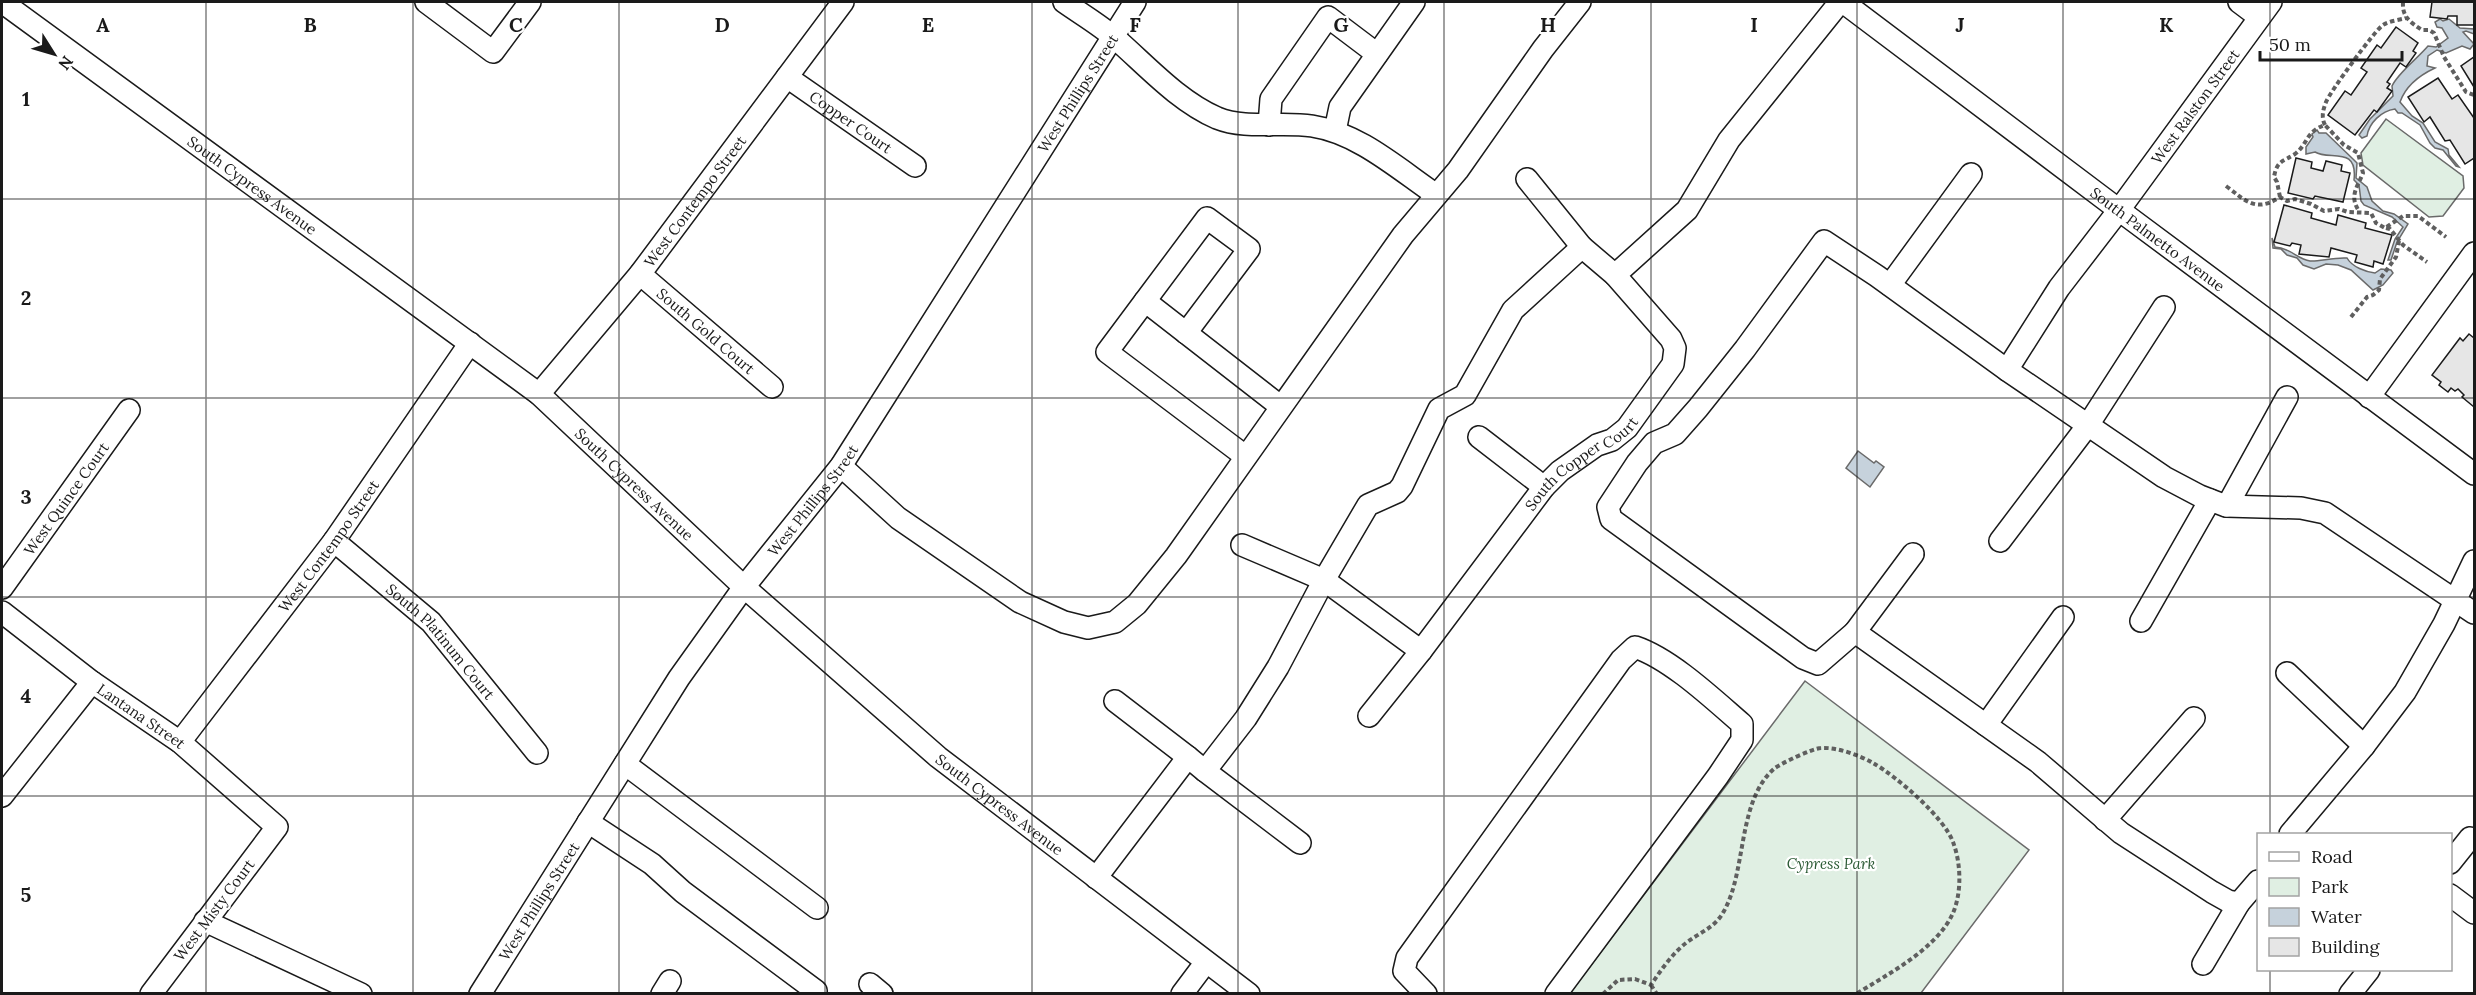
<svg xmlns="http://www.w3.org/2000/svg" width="2476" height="995" viewBox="0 0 2476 995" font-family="Lora,serif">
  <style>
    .green { fill: #e0efe3; stroke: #6a6a6a; stroke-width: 1.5 }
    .water { fill: #c6d2dc; stroke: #6a6a6a; stroke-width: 1.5 }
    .building { fill: #e6e6e6; stroke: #1a1a1a; stroke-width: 1.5 }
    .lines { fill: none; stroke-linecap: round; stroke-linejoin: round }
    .minor-casing { stroke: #1a1a1a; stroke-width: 24 }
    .path { stroke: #5f5f5f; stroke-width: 4; stroke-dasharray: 4.5 3; stroke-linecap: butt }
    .minor { stroke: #fff; stroke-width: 21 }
    .grid { fill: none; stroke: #1a1a1a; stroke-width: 1.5; stroke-opacity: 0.55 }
    .labels { text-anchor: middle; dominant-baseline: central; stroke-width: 4.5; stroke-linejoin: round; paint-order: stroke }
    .street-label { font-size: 15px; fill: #1a1a1a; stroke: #fff }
    .park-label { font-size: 15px; font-style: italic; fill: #2b5a34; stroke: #fff }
    .grid-label { font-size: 20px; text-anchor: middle; font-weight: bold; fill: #1a1a1a; stroke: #fff; stroke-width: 4.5; stroke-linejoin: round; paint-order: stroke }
  </style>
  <rect width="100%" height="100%" fill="#fff"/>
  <!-- green -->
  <g class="green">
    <path d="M2386,119L2463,176L2464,188L2443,216L2429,217L2363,165L2361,153Z"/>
    <path d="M1805,681L2029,850L1921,993H1570Z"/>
  </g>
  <!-- water -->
  <g class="water">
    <path d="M2440,19L2443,21L2449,19L2460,28L2474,29V34L2466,31L2463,32L2474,44L2470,49L2462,46L2446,53L2437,50L2428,56L2427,66L2435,68C2420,75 2406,85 2400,102L2412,116L2423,123L2435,142L2448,149L2449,155L2459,167L2456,166L2443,150L2435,148L2430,143L2420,125L2402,113H2398L2395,109C2381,111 2369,123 2367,136L2362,138L2359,135L2370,119L2393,96L2392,86C2398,73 2418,58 2428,46L2436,47L2448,38L2442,28L2437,27L2435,22Z"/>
    <path d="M2317,130L2319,133H2326L2354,160L2357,163L2356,178L2367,187L2372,201L2383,211L2394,214L2408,224L2397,242L2391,260H2388L2395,239L2403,227L2392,217L2364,205L2361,201L2359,185L2354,180C2358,145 2329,161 2315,152L2306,154V147L2313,137L2312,134Z"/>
    <path d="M2272,238L2275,247C2291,248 2297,259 2310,261C2318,262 2334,257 2347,258C2352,267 2366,272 2375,273L2381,269L2391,270L2393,273L2383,285L2373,290L2351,270L2338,265L2326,264L2314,269L2303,265L2297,258L2287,255L2281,249L2273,248Z"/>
    <path d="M1858,451L1874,463L1876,461L1884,467L1870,487L1846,468Z"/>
  </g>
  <!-- building -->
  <g class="building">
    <path d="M2432,2H2474V25H2457V16H2448L2447,19L2430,17Z"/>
    <path d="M2396,27L2418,43L2413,51L2416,53L2406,67L2400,63L2387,82L2390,84L2387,88L2392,91L2377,112L2374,110L2355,135L2328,115L2345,91L2351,95L2367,72L2361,68L2377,45L2381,48Z"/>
    <path d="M2474,57V87L2461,66Z"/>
    <path d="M2438,78L2452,99L2458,95L2474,118V158L2465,164L2450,140L2445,141L2430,117L2424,122L2408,97Z"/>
    <path d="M2296,158L2312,162L2311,168L2323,171L2326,161L2342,165L2341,171L2350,173L2343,202L2315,196L2313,199L2288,193Z"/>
    <path d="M2284,205L2312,213L2311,218L2336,225L2338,215L2366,223L2365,228L2392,235L2383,264L2374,261L2373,267L2355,262L2357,255L2331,248L2329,257L2299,254L2301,245L2292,243L2290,246L2274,242Z"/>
    <path d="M2469,334L2474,338V407L2462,397L2464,395L2458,389L2455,391L2451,388L2448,392L2439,385L2441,382L2432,375L2460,338L2463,341Z"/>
  </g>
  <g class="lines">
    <defs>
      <g id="minor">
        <path id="s1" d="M2,2L539,394L744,587L938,757L1249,994"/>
        <path d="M426,2L493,52L530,2"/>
        <path d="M1064,2C1081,14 1100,25 1116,39C1147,66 1178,101 1217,118C1247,130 1280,121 1312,126C1358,133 1397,168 1435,194"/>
        <path id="s2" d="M1843,2L2119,210L2474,474"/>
        <path d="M2239,2L2259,17"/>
        <path id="s3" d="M787,77L915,166"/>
        <path d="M1269,125L1271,99L1328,17L1377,54"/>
        <path d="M1335,131L1340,107L1414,2"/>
        <path d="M1527,179L1582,247"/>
        <path id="s4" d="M640,274L772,387"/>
        <path d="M1890,285L1971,174"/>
        <path d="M1145,301L1207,218L1249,249L1186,333"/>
        <path id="s5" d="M2007,370L2059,288L2119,210L2271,2"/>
        <path id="s6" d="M539,394L640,274L843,2"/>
        <path d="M2369,397L2474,253"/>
        <path d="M1479,437L1544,487"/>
        <path d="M1245,456L1107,352L1145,301L1280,406"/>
        <path d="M841,466L898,518L1020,602L1064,622L1088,628L1115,622L1137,604L1176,556L1403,235L1458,170L1543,49L1580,2"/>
        <path d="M2227,506L2287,397"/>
        <path id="s7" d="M334,541L431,622L537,753"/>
        <path d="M2000,541L2088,425L2164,307"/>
        <path d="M1242,545L1324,580L1421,651L1369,716"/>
        <path id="s8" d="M2,588L129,410"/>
        <path id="s9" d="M2,612L92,682L180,742L277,827L151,994"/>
        <path d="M2141,621L2210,500"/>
        <path d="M1855,632L1913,554"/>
        <path id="s10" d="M1421,651L1544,487L1560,471L1597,445L1612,440L1627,428L1673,364L1675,348L1671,339L1615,275L1687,210L1729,140L1840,2"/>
        <path d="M2287,673L2364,746"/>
        <path d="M1115,701L1188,757"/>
        <path d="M1986,725L2063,617"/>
        <path id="s11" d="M180,742L334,541L470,343"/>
        <path d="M625,764L817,908"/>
        <path d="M2,796L92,682"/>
        <path d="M2105,820L2194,718"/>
        <path d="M588,822L652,864L683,892L816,991"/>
        <path d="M2290,834L2364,746L2405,692L2444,624L2474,561"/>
        <path d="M1300,843L1205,771L1246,718L1278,667L1324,580L1368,505L1397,492L1402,486L1439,409L1465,395L1513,310L1582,247L1615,275"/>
        <path d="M2450,863L2470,838"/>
        <path d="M1096,878L1188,757L1205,771"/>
        <path d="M2258,881L2239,903L2228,901L2212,892L2121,833L2038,762L1855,632L1818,664L1803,658L1611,519L1608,507L1637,463L1654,443L1675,434L1698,408L1745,349L1824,241L1877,276L2007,370L2164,477L2200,496L2226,506L2301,508L2325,513L2474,613"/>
        <path d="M2450,895L2474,913"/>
        <path d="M205,921L361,994"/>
        <path d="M2203,964L2239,903"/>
        <path d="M870,984L882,994"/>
        <path id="s12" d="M480,994L679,678L744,587L841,466L1135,2"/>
        <path d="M662,994L670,981"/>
        <path d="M1182,994L1206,962"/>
        <path d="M1426,994L1404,971L1407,958L1621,660L1635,647C1671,659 1713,699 1742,724V740L1718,776L1556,994"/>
        <path d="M2350,994L2369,970"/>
      </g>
    </defs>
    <!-- minor casing -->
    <use href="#minor" class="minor-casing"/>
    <!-- path -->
    <g class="path">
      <path d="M2403,2C2402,17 2410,22 2422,30H2429L2434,33L2444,57L2466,92L2474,95"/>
      <path d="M2325,125C2321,117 2323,110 2326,102C2330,92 2375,30 2383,25C2389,21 2399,20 2406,18"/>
      <path d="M2226,186C2246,201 2256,213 2280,197L2287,201L2295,199L2311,204L2324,211L2339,209L2348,212L2371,213L2376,223L2385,228L2403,216H2418L2446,237"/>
      <path d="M2280,197L2277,182L2274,177C2277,160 2283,162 2295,154C2308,144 2306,131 2325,125L2344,145L2358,153L2363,173C2357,188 2349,196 2359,211"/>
      <path d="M2386,228L2390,229L2403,245L2427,262"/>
      <path d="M2351,317L2367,297L2373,295L2379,290L2380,279L2396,257L2399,241"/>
      <path d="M1651,985L1657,994"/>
      <path d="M1603,994L1618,980L1635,979L1651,985C1661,970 1672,954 1686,943C1700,932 1715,928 1724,911C1747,870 1737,800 1775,768C1782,763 1813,748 1821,748C1837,747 1859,755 1873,763C1896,776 1944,817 1953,842C1961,863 1962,892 1953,913C1937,949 1888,974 1856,994"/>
    </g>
    <!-- minor -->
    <use href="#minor" class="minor"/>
  </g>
  <!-- grid -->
  <path class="grid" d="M206,2V994M413,2V994M619,2V994M825,2V994M1032,2V994M1238,2V994M1444,2V994M1651,2V994M1857,2V994M2063,2V994M2270,2V834M2,199H2474M2,398H2474M2,597H2474M2,796H2474M2270,970V994"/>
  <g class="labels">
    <!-- street labels -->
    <g class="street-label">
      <text stroke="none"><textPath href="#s12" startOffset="1082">West Phillips Street</textPath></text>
      <text stroke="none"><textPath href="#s5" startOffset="324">West Ralston Street</textPath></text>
      <text stroke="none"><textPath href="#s3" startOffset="78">Copper Court</textPath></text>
      <text stroke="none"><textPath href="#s1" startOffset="310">South Cypress Avenue</textPath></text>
      <text stroke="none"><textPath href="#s6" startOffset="248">West Contempo Street</textPath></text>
      <text stroke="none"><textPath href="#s2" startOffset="394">South Palmetto Avenue</textPath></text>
      <text stroke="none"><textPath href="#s4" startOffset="87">South Gold Court</textPath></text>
      <text stroke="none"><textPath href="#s10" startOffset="249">South Copper Court</textPath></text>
      <text stroke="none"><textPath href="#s1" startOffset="796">South Cypress Avenue</textPath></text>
      <text stroke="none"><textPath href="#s8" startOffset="110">West Quince Court</textPath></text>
      <text stroke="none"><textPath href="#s12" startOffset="596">West Phillips Street</textPath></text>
      <text stroke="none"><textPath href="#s11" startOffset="246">West Contempo Street</textPath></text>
      <text stroke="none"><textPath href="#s7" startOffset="147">South Platinum Court</textPath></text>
      <text stroke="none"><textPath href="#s9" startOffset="174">Lantana Street</textPath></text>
      <text stroke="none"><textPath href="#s1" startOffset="1282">South Cypress Avenue</textPath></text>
      <text stroke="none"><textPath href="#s12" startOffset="110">West Phillips Street</textPath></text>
      <text transform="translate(214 910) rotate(-53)">West Misty Court</text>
    </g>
    <!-- park labels -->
    <g class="park-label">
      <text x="1831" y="863">Cypress Park</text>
    </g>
  </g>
  <g class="grid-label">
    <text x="103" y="32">A</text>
    <text x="310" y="32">B</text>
    <text x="516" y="32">C</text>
    <text x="722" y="32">D</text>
    <text x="928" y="32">E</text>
    <text x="1135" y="32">F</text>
    <text x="1341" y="32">G</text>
    <text x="1548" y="32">H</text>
    <text x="1754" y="32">I</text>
    <text x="1960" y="32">J</text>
    <text x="2166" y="32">K</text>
    <text x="26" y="106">1</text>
    <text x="26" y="305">2</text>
    <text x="26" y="504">3</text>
    <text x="26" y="703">4</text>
    <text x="26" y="902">5</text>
  </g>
  <!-- border -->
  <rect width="2476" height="995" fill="none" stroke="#1a1a1a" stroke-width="6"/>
  <!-- legend -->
  <rect x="2257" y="833" width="195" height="138" fill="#ffffff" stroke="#a3a3a3" stroke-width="1.5"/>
  <rect x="2269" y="852" width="30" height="9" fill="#ffffff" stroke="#a3a3a3" stroke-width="1.5"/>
  <text x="2311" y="863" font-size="18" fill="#1a1a1a">Road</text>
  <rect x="2269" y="878" width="30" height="18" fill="#e0efe3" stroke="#a3a3a3" stroke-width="1.5"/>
  <text x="2311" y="893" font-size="18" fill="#1a1a1a">Park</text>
  <rect x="2269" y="908" width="30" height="18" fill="#c6d2dc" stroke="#a3a3a3" stroke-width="1.5"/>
  <text x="2311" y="923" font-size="18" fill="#1a1a1a">Water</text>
  <rect x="2269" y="938" width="30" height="18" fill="#e6e6e6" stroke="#a3a3a3" stroke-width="1.5"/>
  <text x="2311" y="953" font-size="18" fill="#1a1a1a">Building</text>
  <!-- north arrow -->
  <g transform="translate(54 54) rotate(127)" stroke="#ffffff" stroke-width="4.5" paint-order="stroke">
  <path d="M0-4.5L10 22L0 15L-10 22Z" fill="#1a1a1a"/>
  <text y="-9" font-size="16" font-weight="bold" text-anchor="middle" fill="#1a1a1a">N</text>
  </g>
  <!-- scale -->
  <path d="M2260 51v9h142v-9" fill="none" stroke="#1a1a1a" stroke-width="3"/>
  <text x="2269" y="51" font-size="18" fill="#1a1a1a" stroke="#ffffff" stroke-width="4.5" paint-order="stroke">50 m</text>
</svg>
